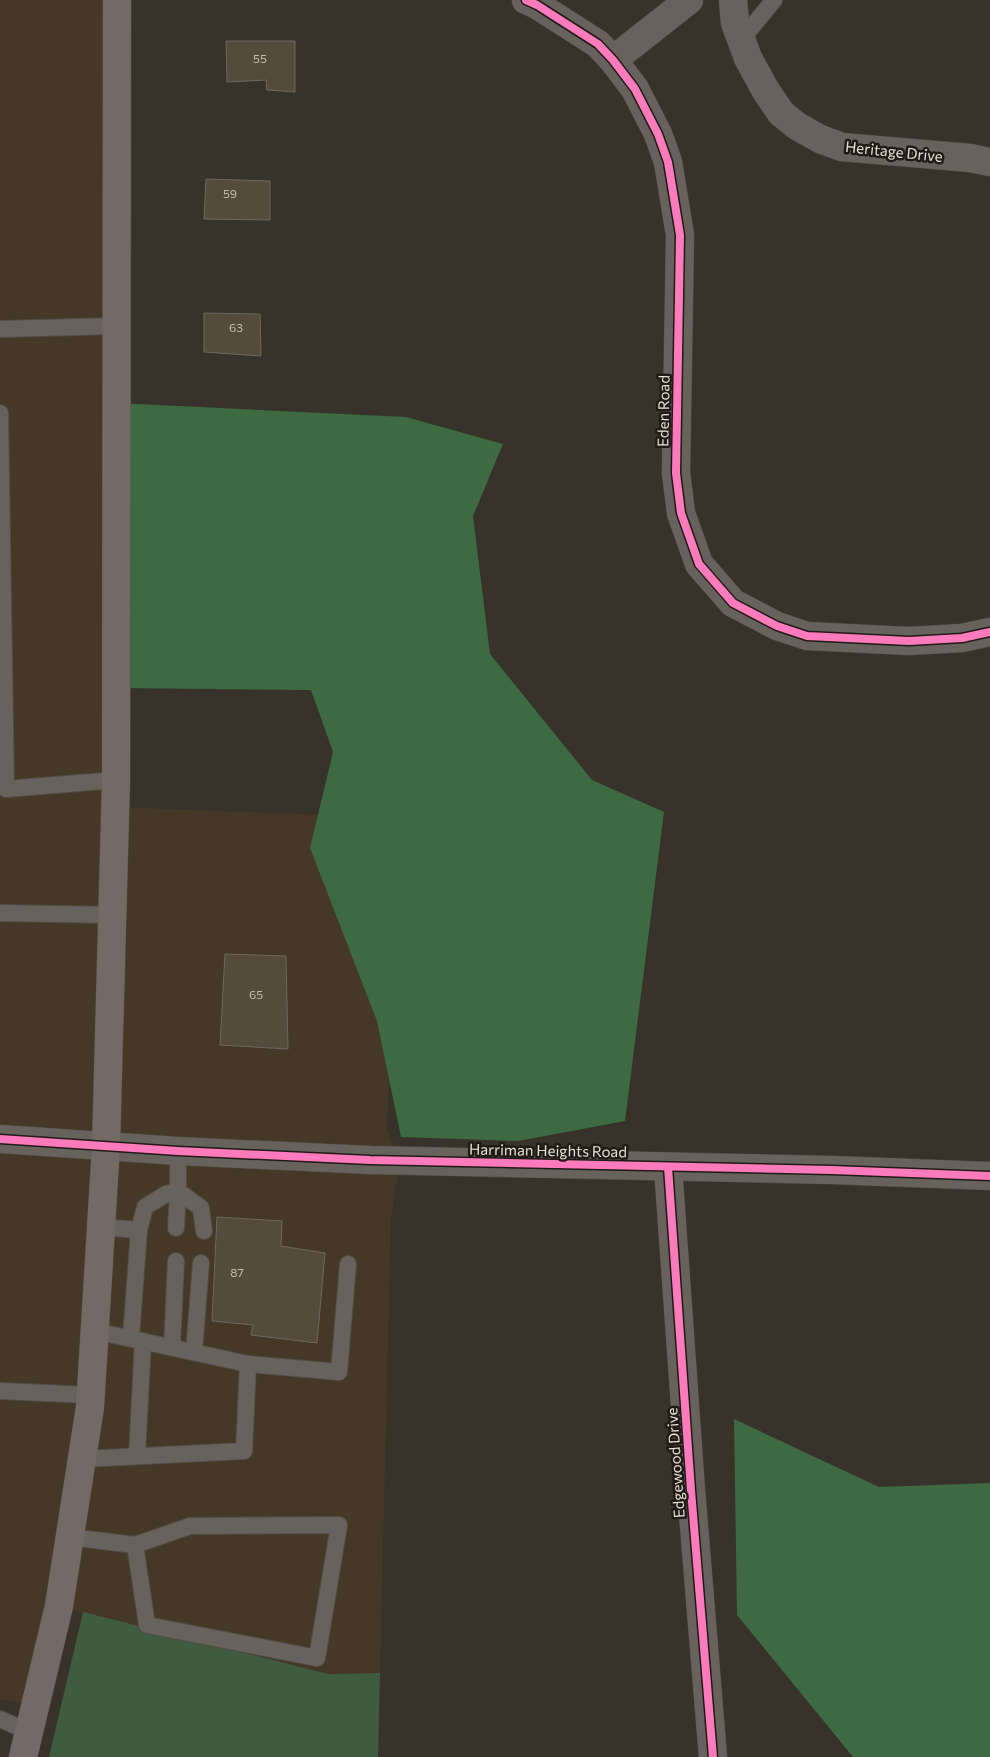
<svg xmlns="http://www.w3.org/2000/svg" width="990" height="1757" viewBox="0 0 990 1757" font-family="Commissioner,sans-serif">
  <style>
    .built { fill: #453826 }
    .green { fill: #405c40 }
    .forest { fill: #3e6a42 }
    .building { fill: #544b3b; stroke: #6d6862 }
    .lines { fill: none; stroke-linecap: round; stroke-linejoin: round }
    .lane-casing { stroke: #524d47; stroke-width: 18 }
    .street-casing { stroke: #524d47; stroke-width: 29 }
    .secondary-casing { stroke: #524d47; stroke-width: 29 }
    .primary-casing { stroke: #524d47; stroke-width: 29 }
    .lane { stroke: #67635c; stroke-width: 16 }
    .street { stroke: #67635c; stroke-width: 28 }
    .secondary { stroke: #67635c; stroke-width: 28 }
    .primary { stroke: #746a65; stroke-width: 28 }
    .cycleway-casing { stroke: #201b15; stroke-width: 11 }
    .cycleway { stroke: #fd7abc; stroke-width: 8 }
    .labels { text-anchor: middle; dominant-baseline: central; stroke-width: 5; stroke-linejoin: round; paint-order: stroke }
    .number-label { font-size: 12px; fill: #c2bbb0 }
    .street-label { font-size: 15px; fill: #e6e0d7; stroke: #201b15 }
  </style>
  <rect width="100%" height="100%" fill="#37322a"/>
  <!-- built -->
  <path class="built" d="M0,0H117L115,807L400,818L387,1129L399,1163L391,1221L380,1673L328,1674L59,1607L36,1705L0,1699Z"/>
  <!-- green -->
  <path class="green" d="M83,1612L328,1674L380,1673L378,1757H49Z"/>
  <!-- forest -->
  <g class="forest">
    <path d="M116,403L406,417L503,444L473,516L490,654L592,780L664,812L625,1121L518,1141L401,1137L377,1021L310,848L333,752L311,690L116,688Z"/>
    <path d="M734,1419L879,1487L990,1483V1757H853L737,1615Z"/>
  </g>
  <!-- building -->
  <g class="building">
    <path d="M226,41H295V92L267,90L266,80L227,82Z"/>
    <path d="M206,179L270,181V220L204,219Z"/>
    <path d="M204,313L260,314L261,356L204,352Z"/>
    <path d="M225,954L286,956L288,1049L220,1045Z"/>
    <path d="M217,1217L282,1221L281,1246L325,1253L317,1343L251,1335L253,1325L212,1321Z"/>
  </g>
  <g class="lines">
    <defs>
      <g id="lane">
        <path d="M741,40L774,0"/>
        <path d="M0,329L116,326"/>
        <path d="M0,413L6,789L116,780"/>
        <path d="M0,913L113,915"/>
        <path d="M178,1191L201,1208L204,1231"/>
        <path d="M101,1227L139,1230L131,1338"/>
        <path d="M176,1228L178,1191"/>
        <path d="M139,1230L145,1207L166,1194L178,1191V1151"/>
        <path d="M172,1347L176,1261"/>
        <path d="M194,1352L201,1263"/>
        <path d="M248,1364L339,1372L348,1264"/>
        <path d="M0,1391L91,1395"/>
        <path d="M137,1456L143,1341"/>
        <path d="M82,1459L244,1451L248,1364L95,1331"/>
        <path d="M70,1537L135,1545L190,1526L339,1525L317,1658L147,1625L135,1545"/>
        <path d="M0,1719L29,1732"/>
      </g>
      <g id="street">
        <path d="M526,0L537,5L598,44L613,60L635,89L658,134L668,162L680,235L676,473L681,513L699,564L733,603L777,626L807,636L909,641L962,638L990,632"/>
        <path d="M733,0L735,23L748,58L766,91L781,113L797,126L820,139L842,147L970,158L990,162"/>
        <path d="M613,60L689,0"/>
        <path d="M668,1167L691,1490L713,1757"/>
      </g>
      <path id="secondary" d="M0,1139L178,1151L370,1160L832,1170L990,1176"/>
      <path id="primary" d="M23,1757L59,1606L90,1407L106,1146L116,780L117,0"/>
    </defs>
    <!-- lane casing -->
    <use href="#lane" class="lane-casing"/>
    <!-- street casing -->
    <use href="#street" class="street-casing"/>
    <!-- secondary casing -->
    <use href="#secondary" class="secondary-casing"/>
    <!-- primary casing -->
    <use href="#primary" class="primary-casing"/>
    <!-- lane -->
    <use href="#lane" class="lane"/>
    <!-- street -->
    <use href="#street" class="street"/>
    <!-- secondary -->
    <use href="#secondary" class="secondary"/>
    <!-- primary -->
    <use href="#primary" class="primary"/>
    <defs>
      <g id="cycleway">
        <path d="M526,0L537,5L598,44L613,60L635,89L658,134L668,162L680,235L676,473L681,513L699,564L733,603L777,626L807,636L909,641L962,638L990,632"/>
        <path d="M0,1139L178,1151L370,1160L832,1170L990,1176"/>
        <path d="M668,1167L691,1490L713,1757"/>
      </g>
    </defs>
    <!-- cycleway casing -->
    <use href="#cycleway" class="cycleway-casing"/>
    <!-- cycleway -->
    <use href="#cycleway" class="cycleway"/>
  </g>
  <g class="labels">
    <!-- number labels -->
    <g class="number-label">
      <text x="260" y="58">55</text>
      <text x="230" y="193">59</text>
      <text x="236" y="327">63</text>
      <text x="256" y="994">65</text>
      <text x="237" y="1272">87</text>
    </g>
    <!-- street labels -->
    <g class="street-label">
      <text transform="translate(894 151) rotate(6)">Heritage Drive</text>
      <text transform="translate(663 411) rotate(-89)">Eden Road</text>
      <text transform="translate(548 1150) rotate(1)">Harriman Heights Road</text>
      <text transform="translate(675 1463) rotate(-94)">Edgewood Drive</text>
    </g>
  </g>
</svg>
